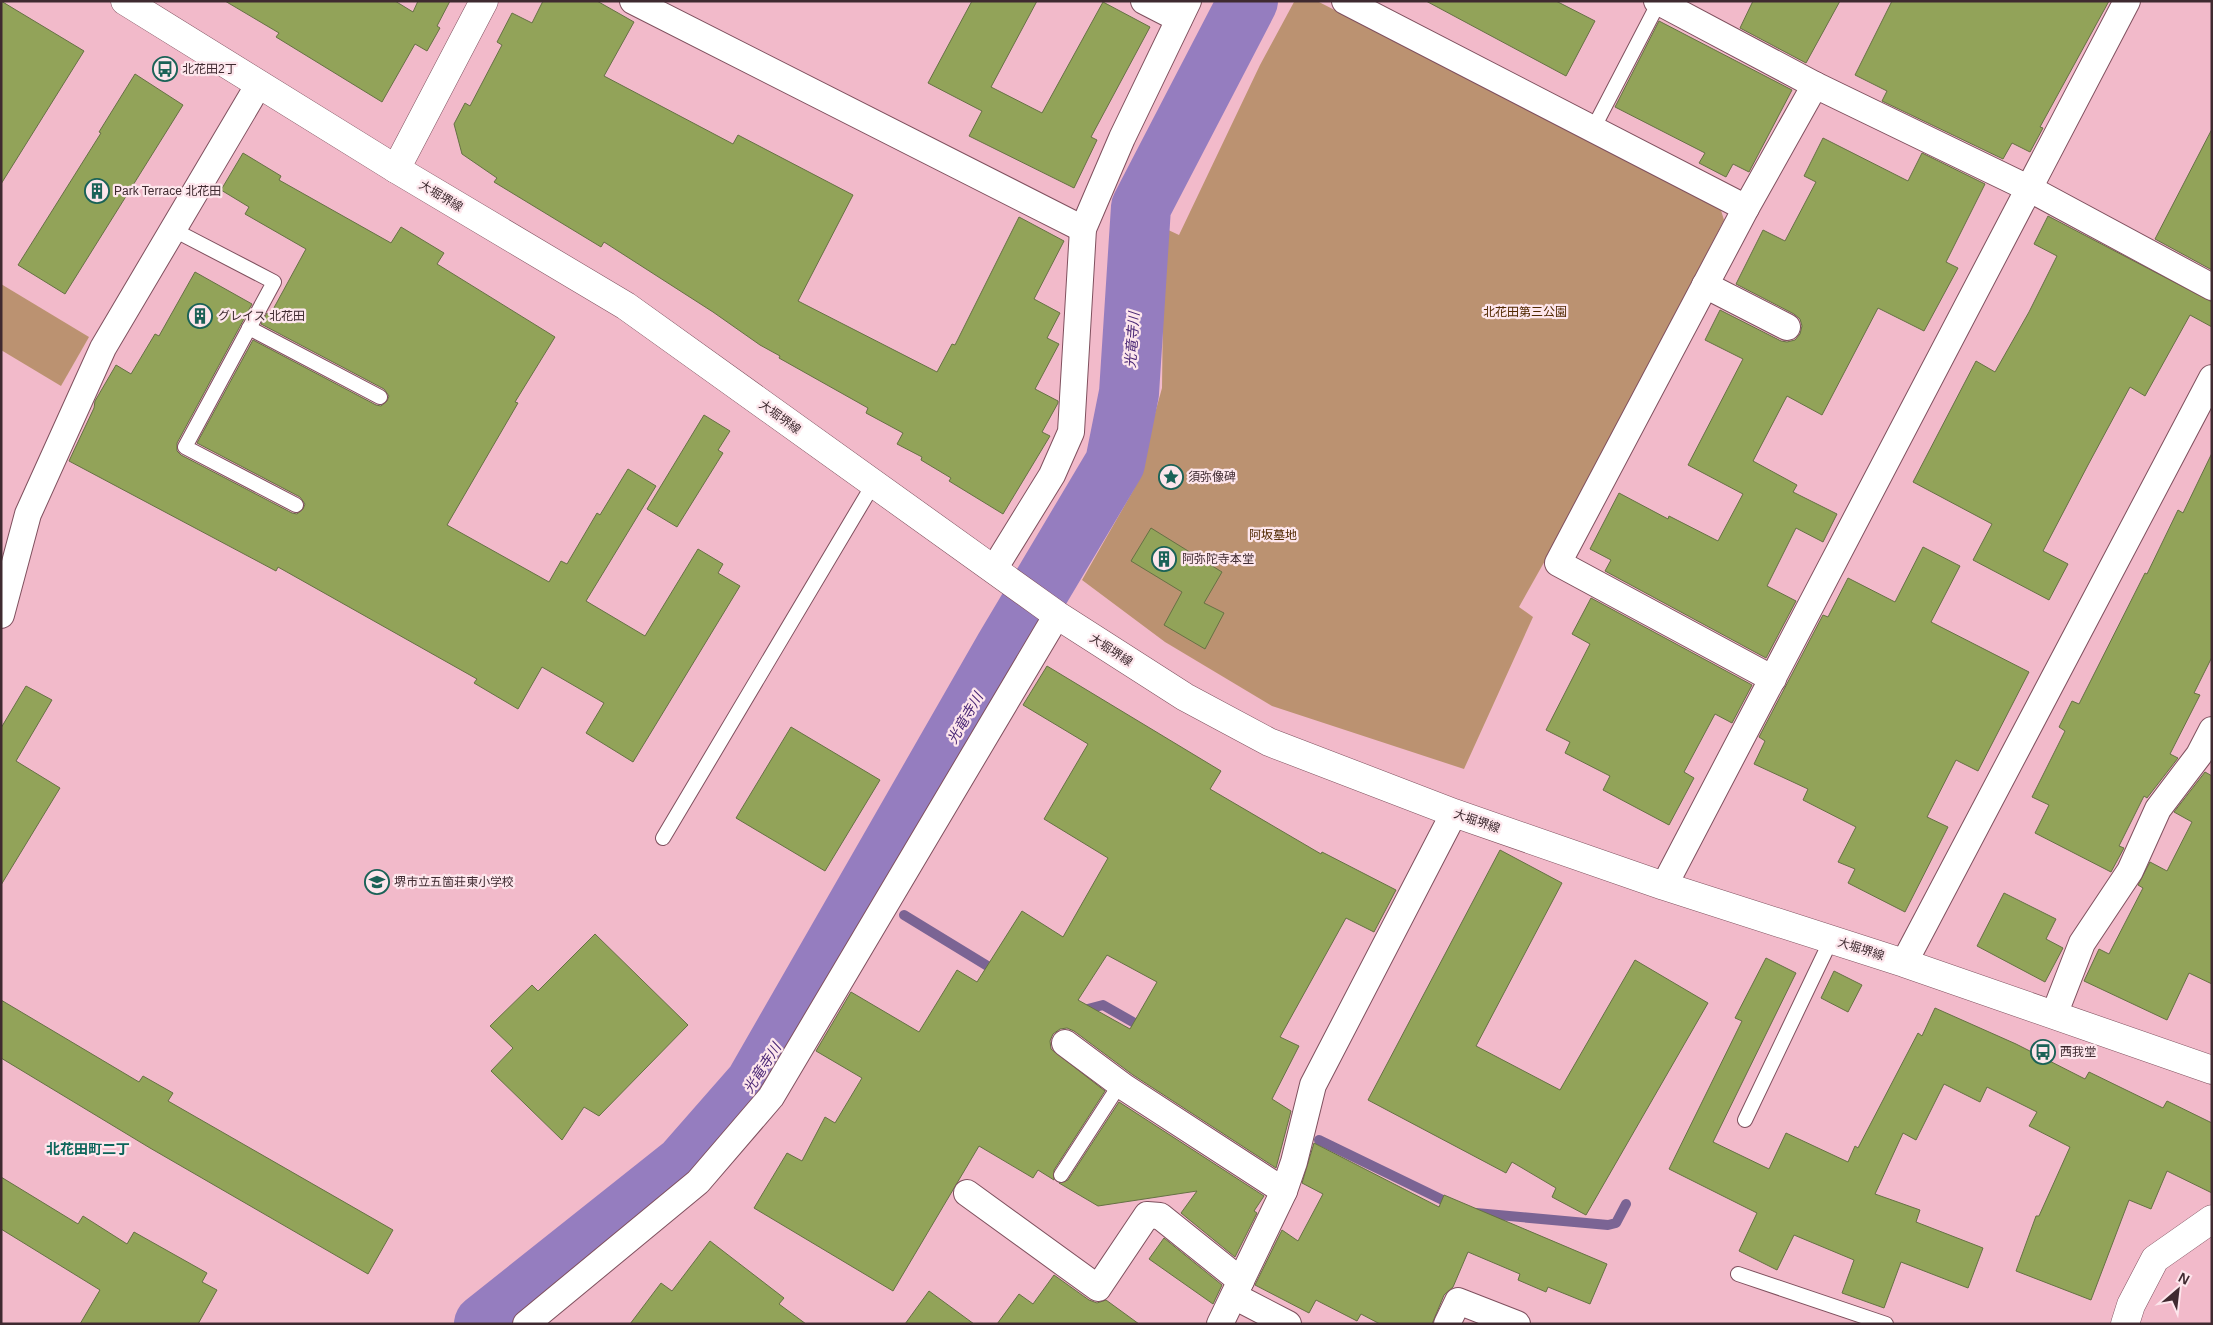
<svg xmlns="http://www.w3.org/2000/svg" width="2213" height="1325" viewBox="0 0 2213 1325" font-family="Helvetica,'Noto Sans JP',sans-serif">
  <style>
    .green { fill: #bb9271 }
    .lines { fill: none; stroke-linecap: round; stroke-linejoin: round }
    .stream { stroke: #7b6494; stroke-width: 10 }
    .river { stroke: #957dbf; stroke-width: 60 }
    .building { fill: #92a359; stroke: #667144; fill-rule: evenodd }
    .service-casing { stroke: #7f505e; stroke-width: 16 }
    .minor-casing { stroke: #7f505e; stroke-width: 28 }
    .tertiary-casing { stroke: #7f505e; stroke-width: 29 }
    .secondary-casing { stroke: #7f505e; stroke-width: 29 }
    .service { stroke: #fff; stroke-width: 14 }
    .minor { stroke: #fff; stroke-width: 26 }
    .tertiary { stroke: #fff; stroke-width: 28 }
    .secondary { stroke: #fff; stroke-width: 28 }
    .labels { text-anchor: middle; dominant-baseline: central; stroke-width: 4.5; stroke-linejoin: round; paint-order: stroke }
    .poi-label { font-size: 12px; fill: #3f2a30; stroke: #fde6ec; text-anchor: start }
    .street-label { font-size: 12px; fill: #3f2a30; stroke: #fde6ec }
    .park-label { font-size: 12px; fill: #502800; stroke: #fde6ec }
    .water-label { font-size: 14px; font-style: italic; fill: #492675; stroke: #fde6ec }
    .neighbourhood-label { font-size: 14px; font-weight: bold; fill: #0c665a; stroke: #fde6ec }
  </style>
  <rect width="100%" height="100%" fill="#f2baca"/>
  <!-- green -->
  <g class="green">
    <path d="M1317,1L1720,207L1724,220L1569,518L1519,607L1533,617L1464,769L1272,706L1165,642L1082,580L1134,489L1162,388L1164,228L1179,235L1260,65L1294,2Z"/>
    <path d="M1,284L89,337L61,386L1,350Z"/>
  </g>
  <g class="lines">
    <!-- stream -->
    <g class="stream">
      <path d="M865,891L867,892"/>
      <path d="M904,915L999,973"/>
      <path d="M1080,1011L1103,1005L1145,1029"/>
      <path d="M1319,1140L1453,1205"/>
      <path d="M1476,1213L1608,1225L1616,1223L1626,1204"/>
    </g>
    <!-- river -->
    <path class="river" d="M484,1324L684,1165L755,1084L1005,648L1115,463L1129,393L1141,207L1248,1"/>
  </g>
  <!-- building -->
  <g class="building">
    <path d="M1,1L84,51L1,184Z"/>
    <path d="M225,1H395L413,12L418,1H450L437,26L440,28L427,51L415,44L382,102L276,37L279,33Z"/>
    <path d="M543,1H597L634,22L604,76L733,144L738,135L853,195L798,301L937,372L952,344L955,345L1019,217L1064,241L1034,299L1060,313L1047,338L1059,344L1035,389L1058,401V403L1042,432L1050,436L1003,514L949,481L951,478L921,460L922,457L897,444L903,433L866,413L868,408L779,358L780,356L760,345L713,312L604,242L601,247L494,182L497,178L462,154L454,124L465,103L470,106L502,45L497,42L512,13L532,23Z"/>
    <path d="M972,1H1037L991,87L1042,113L1103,2L1150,27L1091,137L1097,140L1074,188L969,136L982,111L928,83Z"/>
    <path d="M1426,1H1556L1595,21L1566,76Z"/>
    <path d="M1753,1H1840L1806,63L1740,28Z"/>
    <path d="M1892,1H2109L2040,127L2043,128L2030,152L2012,143L2003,159L1882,101L1887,91L1855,75Z"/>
    <path d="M1659,21L1792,90L1749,172L1733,164L1726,177L1699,163L1705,153L1615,107Z"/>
    <path d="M135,74L183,105L65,294L18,265L101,133L99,132Z"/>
    <path d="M2212,129V270L2155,239Z"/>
    <path d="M1823,138L1908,181L1922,153L1985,184L1946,262L1958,268L1924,331L1878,308L1822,415L1787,396L1753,461L1797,485L1793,492L1837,514L1823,542L1796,528L1767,586L1796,601L1766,658L1605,571L1611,560L1590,549L1619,493L1668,519L1669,516L1718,541L1743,494L1688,465L1743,359L1705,340L1720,310L1781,341L1787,342L1795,340L1800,334L1802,326L1800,319L1794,314L1736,284L1763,230L1785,241L1816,182L1804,176Z"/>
    <path d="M243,153L281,176L279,180L391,243L401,227L444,253L437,264L555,337L515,402L518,403L447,525L549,582L561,561L567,564L597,513L600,515L628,469L656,486L586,601L645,636L698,549L723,564L718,573L740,586L633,762L586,733L604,703L542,667L518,709L474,683L477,679L278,567L276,571L69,461L94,408L95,401L116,365L131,374L155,334L159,336L195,272L252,304L177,443V451L181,455L292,513L297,514L303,509L305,504L300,497L197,443L253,340L376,405L381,406L387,401L389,396L384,389L261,324L267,313L270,315L306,249L245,214L249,207L221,190Z"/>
    <path d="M2048,216L2212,302V327L2190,315L2145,396L2130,387L2088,465L2043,551L2068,564L2049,600L1973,560L1992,524L1913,482L1976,361L1995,372L2029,312L2057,256L2034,244Z"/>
    <path d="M704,415L730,431L718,450L723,453L677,527L647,509Z"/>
    <path d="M2212,453V657L2194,693L2200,695L2170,754L2178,758L2147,798L2144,796L2119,846L2124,848L2111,872L2035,833L2049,805L2032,797L2065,731L2059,727L2072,701L2079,704L2145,573L2147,574L2178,510L2183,513Z"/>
    <path d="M1151,528L1222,572L1204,603L1224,613L1205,649L1164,625L1182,592L1131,561Z"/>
    <path d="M1923,547L1960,566L1931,622L2029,672L1978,771L1956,760L1927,817L1948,827L1905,912L1848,883L1855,869L1838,862L1856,827L1803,800L1808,789L1754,764L1765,741L1759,737L1823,615L1828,617L1848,578L1895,602Z"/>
    <path d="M1591,598L1752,685L1732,723L1715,714L1684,772L1694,778L1669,825L1603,790L1610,776L1565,753L1570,742L1546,730L1590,644L1572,634Z"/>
    <path d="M1047,666L1221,771L1210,789L1321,854L1322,852L1396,890L1374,932L1346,918L1280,1037L1299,1046L1272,1099L1291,1111L1276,1168L1133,1075L1074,1031L1067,1028L1060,1029L1053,1034L1050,1041L1051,1049L1105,1091L1054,1170V1180L1038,1170L1033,1178L979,1146L893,1291L754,1208L787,1153L802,1161L825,1117L835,1123L862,1078L816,1051L851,992L919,1032L957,970L977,982L1022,911L1063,937L1108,858L1044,819L1088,744L1023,705ZM1107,955L1157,982L1130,1029L1078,1000Z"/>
    <path d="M26,686L52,700L16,761L60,788L1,885V728Z"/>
    <path d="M791,727L880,780L825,871L736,818Z"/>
    <path d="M2205,772L2212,776V984L2189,973L2167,1020L2084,981L2099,949L2109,954L2143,888L2138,885L2150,862L2167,871L2192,822L2174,812Z"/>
    <path d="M1500,850L1562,883L1476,1046L1560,1090L1635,960L1708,1003L1586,1215L1552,1197L1556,1188L1512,1162L1506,1173L1368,1100Z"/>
    <path d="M2004,893L2056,919L2046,939L2063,948L2045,982L1977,946Z"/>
    <path d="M595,934L688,1025L599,1116L584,1107L562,1140L491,1071L513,1048L490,1026L532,985L538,991Z"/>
    <path d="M1766,958L1796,973L1713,1142L1769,1169L1786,1133L1848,1162L1855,1146L1858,1148L1918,1033L1922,1036L1935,1008L2016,1044L2085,1079L2089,1072L2163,1108L2167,1101L2212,1123V1193L2167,1171L2151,1209L2129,1200L2091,1300L2016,1271L2036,1216H2039L2070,1147L2029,1126L2037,1112L1987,1087L1980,1102L1944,1084L1916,1140L1903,1133L1875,1194L1920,1210L1916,1222L1983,1248L1968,1288L1901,1262L1884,1308L1842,1293L1854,1260L1794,1235L1777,1270L1739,1251L1757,1213L1669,1169L1742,1021L1735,1018Z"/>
    <path d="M1834,971L1862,985L1848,1012L1821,998Z"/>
    <path d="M1,1000L139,1082L143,1076L173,1093L168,1101L393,1230L368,1274L150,1148L1,1058Z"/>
    <path d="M1119,1102L1264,1196L1254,1211L1257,1213L1235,1257L1181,1213L1197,1191L1098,1206L1059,1183L1068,1180Z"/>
    <path d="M1314,1143L1439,1207L1444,1195L1607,1264L1590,1304L1548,1287L1546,1292L1518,1280L1520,1274L1468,1252L1453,1287L1444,1295L1432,1324H1380L1361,1314L1357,1321L1316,1300L1309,1313L1255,1285L1282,1230L1298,1241L1323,1194L1302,1183Z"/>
    <path d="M1,1177L78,1224L83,1216L127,1244L134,1232L207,1273L202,1282L217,1290L198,1324H80L100,1290L1,1229Z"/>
    <path d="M1164,1238L1222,1285L1213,1304L1149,1259Z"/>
    <path d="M710,1241L784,1298L779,1304L806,1324H630L661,1283L672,1291Z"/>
    <path d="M1054,1275L1089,1300L1097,1303L1106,1300L1139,1324H997L1019,1294L1033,1304Z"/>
    <path d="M929,1291L974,1324H905Z"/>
  </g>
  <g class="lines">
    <defs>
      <g id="service">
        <path d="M1593,129L1659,2"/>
        <path d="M174,230L274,282L185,447L296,505"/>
        <path d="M249,328L380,397"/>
        <path d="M663,838L874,483"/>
        <path d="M1745,1120L1831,940"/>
        <path d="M1061,1175L1120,1084"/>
        <path d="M1738,1274L1886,1324"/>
      </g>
      <g id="minor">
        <path d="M633,1L1083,229"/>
        <path d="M1144,1L1179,19"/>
        <path d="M1345,1L1746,208L1815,85L2030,189L2212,287"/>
        <path d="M1657,1L1815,85"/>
        <path d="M1746,208L1558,563L1773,679"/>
        <path d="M1705,285L1787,327"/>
        <path d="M994,569L1052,475L1071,432L1083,229L1122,138L1188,1"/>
        <path d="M1,615L28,514L103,348L259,84"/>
        <path d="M1664,886L2127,1"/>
        <path d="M1904,963L2212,378"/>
        <path d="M2054,1015L2082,943L2130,871L2158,809L2199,755L2212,730"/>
        <path d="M1065,1043L1124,1087L1284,1191"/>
        <path d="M967,1193L1098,1288L1147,1215L1160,1216L1241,1281"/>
        <path d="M1234,1296L1288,1324"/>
        <path d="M526,1324L698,1182L771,1097L1057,615"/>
        <path d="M1220,1324L1284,1191L1294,1162L1313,1085L1454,813"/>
        <path d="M1447,1324L1458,1301L1517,1324"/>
      </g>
      <g id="tertiary">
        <path d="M396,169L484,1"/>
        <path d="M2125,1324L2131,1305L2155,1259L2212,1219"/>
      </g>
      <path id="secondary" d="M125,1L396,169L626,306L1057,615L1185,697L1269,742L1454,813L1664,886L1904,963L2212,1070"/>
    </defs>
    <!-- service casing -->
    <use href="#service" class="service-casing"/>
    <!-- minor casing -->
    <use href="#minor" class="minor-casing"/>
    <!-- tertiary casing -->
    <use href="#tertiary" class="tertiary-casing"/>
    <!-- secondary casing -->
    <use href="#secondary" class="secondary-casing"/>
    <!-- service -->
    <use href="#service" class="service"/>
    <!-- minor -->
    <use href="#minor" class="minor"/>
    <!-- tertiary -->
    <use href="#tertiary" class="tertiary"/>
    <!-- secondary -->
    <use href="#secondary" class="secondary"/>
  </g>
  <!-- icons -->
  <defs>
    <symbol id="bus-ring" viewBox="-11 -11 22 22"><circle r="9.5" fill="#fde6ec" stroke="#1a6257" stroke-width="1.5"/><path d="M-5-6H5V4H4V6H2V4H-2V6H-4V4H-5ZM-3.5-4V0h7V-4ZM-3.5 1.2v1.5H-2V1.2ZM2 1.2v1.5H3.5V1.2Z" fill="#1a6257"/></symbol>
    <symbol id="building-ring" viewBox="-11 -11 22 22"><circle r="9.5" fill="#fde6ec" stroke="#1a6257" stroke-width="1.5"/><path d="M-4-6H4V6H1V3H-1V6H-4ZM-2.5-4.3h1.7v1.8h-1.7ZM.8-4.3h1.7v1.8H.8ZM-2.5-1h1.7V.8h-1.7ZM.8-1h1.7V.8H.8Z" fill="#1a6257"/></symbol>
    <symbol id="sight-ring" viewBox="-11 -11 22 22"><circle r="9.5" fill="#fde6ec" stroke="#1a6257" stroke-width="1.5"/><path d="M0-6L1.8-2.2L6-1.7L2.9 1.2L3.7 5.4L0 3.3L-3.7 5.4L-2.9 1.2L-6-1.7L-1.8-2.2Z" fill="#1a6257"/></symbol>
    <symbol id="school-ring" viewBox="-11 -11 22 22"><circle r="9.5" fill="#fde6ec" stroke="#1a6257" stroke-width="1.5"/><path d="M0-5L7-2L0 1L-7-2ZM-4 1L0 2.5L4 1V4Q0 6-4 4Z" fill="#1a6257"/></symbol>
  </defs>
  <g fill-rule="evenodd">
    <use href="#bus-ring" x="151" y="55" width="28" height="28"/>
    <use href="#building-ring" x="83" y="177" width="28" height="28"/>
    <use href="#building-ring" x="186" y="302" width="28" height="28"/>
    <use href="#sight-ring" x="1157" y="463" width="28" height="28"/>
    <use href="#building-ring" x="1150" y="545" width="28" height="28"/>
    <use href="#school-ring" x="363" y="868" width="28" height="28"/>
    <use href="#bus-ring" x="2029" y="1038" width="28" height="28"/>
  </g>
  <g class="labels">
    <!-- poi labels -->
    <g class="poi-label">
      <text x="182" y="69">北花田2丁</text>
      <text x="114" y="191">Park Terrace 北花田</text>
      <text x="218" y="316">グレイス 北花田</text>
      <text x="1188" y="477">須弥像碑</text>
      <text x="1182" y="559">阿弥陀寺本堂</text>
      <text x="394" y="882">堺市立五箇荘東小学校</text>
      <text x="2060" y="1052">西我堂</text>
    </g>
    <!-- street labels -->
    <g class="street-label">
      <text transform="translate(441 196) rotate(31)">大堀堺線</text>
      <text transform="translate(780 417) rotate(36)">大堀堺線</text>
      <text transform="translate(1111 650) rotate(33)">大堀堺線</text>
      <text transform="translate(1477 821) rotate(19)">大堀堺線</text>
      <text transform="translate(1861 949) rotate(18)">大堀堺線</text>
    </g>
    <!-- park labels -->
    <g class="park-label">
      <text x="1525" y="312">北花田第三公園</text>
      <text x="1273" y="535">阿坂墓地</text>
    </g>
    <!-- water labels -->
    <g class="water-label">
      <text transform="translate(1132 340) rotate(-86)">光竜寺川</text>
      <text transform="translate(965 718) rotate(-60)">光竜寺川</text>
      <text transform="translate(762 1068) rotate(-57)">光竜寺川</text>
    </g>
    <!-- neighbourhood labels -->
    <g class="neighbourhood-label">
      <text x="88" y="1149">北花田町二丁</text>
    </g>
  </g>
  <!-- border -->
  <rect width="2213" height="1325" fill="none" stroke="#3f2a30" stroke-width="5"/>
  <!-- north arrow -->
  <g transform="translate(2178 1290) rotate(28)" stroke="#fde6ec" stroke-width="4" paint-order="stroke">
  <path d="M0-4L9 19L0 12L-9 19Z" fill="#3f2a30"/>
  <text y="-8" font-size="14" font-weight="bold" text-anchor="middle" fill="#3f2a30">N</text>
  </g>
</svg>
